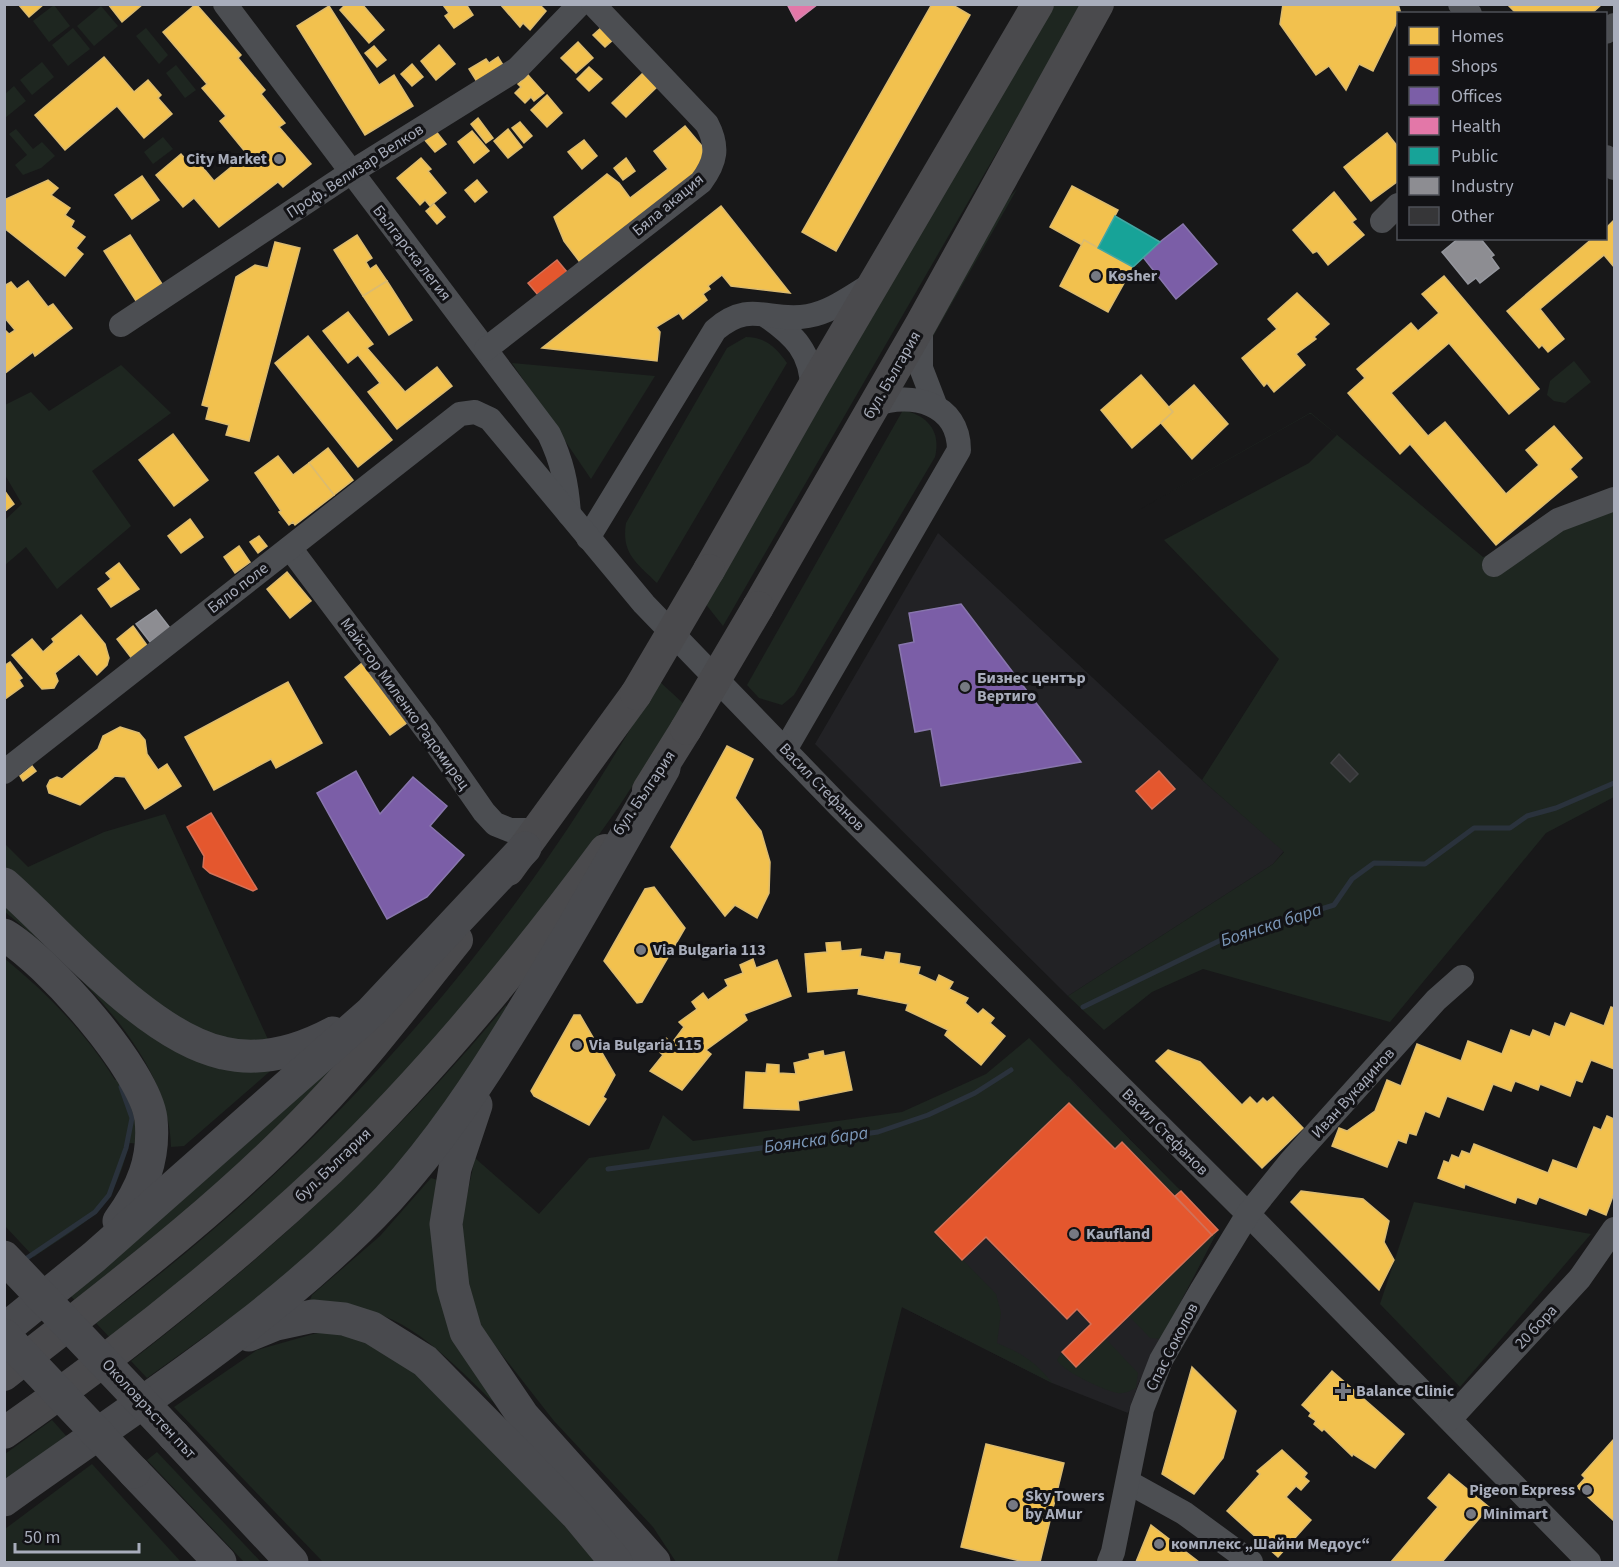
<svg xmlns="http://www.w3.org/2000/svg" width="1619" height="1567" viewBox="0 0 1619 1567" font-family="'Source Sans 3',sans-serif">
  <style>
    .built { fill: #222225 }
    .green { fill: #1e2620 }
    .homes { fill: #f2c14e; stroke: #dcbb6f; stroke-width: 1.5 }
    .shops { fill: #e4572e; stroke: #d27158; stroke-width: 1.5 }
    .offices { fill: #7b5ea7; stroke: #8876ad; stroke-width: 1.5 }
    .health { fill: #e377a8; stroke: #d187ae; stroke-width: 1.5 }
    .public { fill: #17a398; stroke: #42a6a2; stroke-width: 1.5 }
    .industry { fill: #8d8d92; stroke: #95979e; stroke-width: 1.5 }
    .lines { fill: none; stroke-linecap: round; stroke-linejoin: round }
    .stream { stroke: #2a323c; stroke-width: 5 }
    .building { fill: #363638; stroke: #414245; stroke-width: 1.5 }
    .minor { stroke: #4c4e52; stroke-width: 24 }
    .major { stroke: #4a4a4d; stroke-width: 32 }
    .highway { stroke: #494a4e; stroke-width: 33 }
    .major-bridge { stroke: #4a4a4d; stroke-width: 32 }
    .highway-bridge { stroke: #494a4e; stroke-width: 33 }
    .poi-dot { fill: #767982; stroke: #121215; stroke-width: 2 }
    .labels { text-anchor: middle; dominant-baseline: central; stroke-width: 6; stroke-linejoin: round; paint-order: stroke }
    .poi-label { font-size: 16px; font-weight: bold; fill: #a8adbb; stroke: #121215; text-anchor: start }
    .street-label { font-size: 16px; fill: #a8adbb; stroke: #121215 }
    .water-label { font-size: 18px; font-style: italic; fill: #7c98b9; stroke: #121215 }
  </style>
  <rect width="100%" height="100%" fill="#181819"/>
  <!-- built -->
  <g class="built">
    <path d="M938,533L1202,780L1284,851L1273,864L1068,996L815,744Z"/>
    <path d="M1068,1076L1218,1230L1139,1382L1128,1413L1052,1383L902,1307Z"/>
  </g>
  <!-- green -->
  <g class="green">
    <path d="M54,5L70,26L49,42L33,21Z"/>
    <path d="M1050,5H1082L723,626L704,602Z"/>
    <path d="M101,6L118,26L94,46L77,26Z"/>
    <path d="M73,28L90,49L68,66L52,45Z"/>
    <path d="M146,28L168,55L159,64L136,36Z"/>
    <path d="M42,62L54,77L32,95L20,80Z"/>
    <path d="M176,65L196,90L185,98L166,73Z"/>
    <path d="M14,86L26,101L5,118V94Z"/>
    <path d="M16,129L33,149L42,142L55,156L41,168L23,175L15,165L27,155L9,134Z"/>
    <path d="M163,137L173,149L153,164L144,152Z"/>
    <path d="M1017,189L931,340L933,321L1001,206Z"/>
    <path d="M746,337C765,337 776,347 787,363L657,583C637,563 621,554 626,523L727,348Z"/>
    <path d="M1574,361L1591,382L1565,403L1554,401L1547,395L1550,381Z"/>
    <path d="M512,363L655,376L591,479Z"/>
    <path d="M121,365L171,413L92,471L131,526L57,589L26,547L5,565V520L22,504L5,475V405L31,392L49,411Z"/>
    <path d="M903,410C928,416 941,431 935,457L794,695L782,705L759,698L747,685Z"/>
    <path d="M1310,413L1139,510L1311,413L1483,557L1614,511V797L1546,833L1390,1022L1203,969L1152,992L1104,1030L1068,996L1273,864L1284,852L1202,780L1279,659L1164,540L1309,463L1337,435Z"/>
    <path d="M659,681L685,705L618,808L568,878L397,1086L287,1194L113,1341L96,1323C259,1203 402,1058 522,894C572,826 616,754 659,681Z"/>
    <path d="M165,814L271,1046L229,1042L166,1015L5,871L4,843L28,867L104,832Z"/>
    <path d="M4,896L109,995L276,1066L184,1146L171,1147C170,1055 72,966 5,912Z"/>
    <path d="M4,958C47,993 86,1033 115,1080L123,1076L143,1144L129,1143C113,1213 89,1219 34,1257L5,1226Z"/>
    <path d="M506,1005L509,1013L422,1138L344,1224L260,1297L147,1378L131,1361C268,1255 396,1138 506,1005Z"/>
    <path d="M1029,1038L1181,1191L1175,1196L1123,1142L1115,1149L1069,1103L936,1232L996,1294L1001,1313L997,1343C1021,1353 1036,1362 1052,1383L902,1307L837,1562H676L653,1527L554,1421L474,1319L459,1261L464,1209L475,1158L539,1214L589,1158L649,1149L663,1115L693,1141L902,1112L986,1074Z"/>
    <path d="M338,1062L269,1141L79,1305L65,1290Z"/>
    <path d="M431,1178L441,1181L435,1211L513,1420C474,1387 425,1326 374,1313C353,1307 331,1306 309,1303L312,1295L380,1236Z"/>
    <path d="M1414,1202L1591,1234L1460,1387L1380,1304Z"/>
    <path d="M1218,1230L1161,1339L1150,1338L1129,1316Z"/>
    <path d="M324,1331L349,1334L401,1355L605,1562H323L174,1407L257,1350Z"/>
    <path d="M1105,1338L1138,1373L1136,1388C1130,1391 1125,1394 1118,1393C1105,1391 1062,1371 1057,1360L1062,1352L1076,1367Z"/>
    <path d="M52,1420L68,1438L5,1485V1454Z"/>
    <path d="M157,1452L261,1562H244L147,1460Z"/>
    <path d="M92,1464L181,1562H5V1529Z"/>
  </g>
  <!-- homes -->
  <g class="homes">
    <path d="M18,4H44L29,17Z"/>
    <path d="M108,4H143L122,22Z"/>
    <path d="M196,4L241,55L238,58L265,90L261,94L285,123L279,127L311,164L283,187L278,182L219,227L194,198L183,207L156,175L181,154L190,164L196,159L214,181L247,154L220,121L226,116L202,88L207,84L163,32Z"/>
    <path d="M346,4H362L384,30L369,43L340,10Z"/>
    <path d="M456,4H466L473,15L454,28L445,16L449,13L443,5Z"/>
    <path d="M500,4H543L541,6L546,11L530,30L523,23L520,27Z"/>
    <path d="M932,4H951L970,15L836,251L802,232Z"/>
    <path d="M1283,4H1398L1401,14L1373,71L1359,64L1346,90L1329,66L1316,75L1280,24Z"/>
    <path d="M1507,4H1602L1591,14H1517Z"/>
    <path d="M329,6L379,85L394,75L413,106L365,135L297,26Z"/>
    <path d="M602,27L614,39L605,47L593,35Z"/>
    <path d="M578,42L593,58L576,73L561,58Z"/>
    <path d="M439,45L455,64L436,80L421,61Z"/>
    <path d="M374,46L386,60L377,67L365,53Z"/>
    <path d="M104,57L134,92L148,80L161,95L158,98L172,114L144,138L117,106L65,150L35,115Z"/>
    <path d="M498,57L506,70L479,85L469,69L486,59L489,63Z"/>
    <path d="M412,64L423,77L412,86L401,74Z"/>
    <path d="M589,67L602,79L589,91L577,79Z"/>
    <path d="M645,71L659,85L626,117L612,103Z"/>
    <path d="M528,75L544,93L534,101L531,97L525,103L515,93L521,87L518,84Z"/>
    <path d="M547,95L562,113L547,127L531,110Z"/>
    <path d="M478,118L493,138L486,143L471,124Z"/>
    <path d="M520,122L532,136L524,143L512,128Z"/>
    <path d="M685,126L702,146L706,161L700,175L582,265L564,241L554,217L607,174L619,183L630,198L668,169L654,151Z"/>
    <path d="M508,129L522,147L508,158L494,141Z"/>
    <path d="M435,130L446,144L435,152L424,139Z"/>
    <path d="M472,131L489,151L474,163L458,142Z"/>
    <path d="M1387,133L1398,147V181L1371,201L1344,167Z"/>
    <path d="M584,140L597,156L582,169L568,152Z"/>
    <path d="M421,158L431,169L428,171L446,193L430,206L425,200L420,205L397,178Z"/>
    <path d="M626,158L635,171L623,180L614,168Z"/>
    <path d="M142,176L159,200L132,219L115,195Z"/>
    <path d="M48,180L58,188L51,195L70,208L65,215L74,221L71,227L85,237L76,248L83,254L65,276L4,228V200Z"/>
    <path d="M477,180L487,192L475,202L465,190Z"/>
    <path d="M1072,186L1118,210L1098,248L1084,240L1082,245L1050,227Z"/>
    <path d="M1334,192L1356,219L1352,222L1364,235L1328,265L1317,251L1313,253L1293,230Z"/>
    <path d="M434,204L445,217L437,224L426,211Z"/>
    <path d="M721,206L790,293L731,286L722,275L708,286L710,289L703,294L707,300L683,319L679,313L656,327L660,332L657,361L542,348Z"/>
    <path d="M1614,220V267L1604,255L1540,309L1564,339L1548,352L1542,345L1539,348L1507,311L1593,238H1606V228Z"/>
    <path d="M130,235L164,287L138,304L104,251Z"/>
    <path d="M357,235L372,258L366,262L370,269L376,265L387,281L363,296L334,250Z"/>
    <path d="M1084,240L1133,267L1108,312L1060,286Z"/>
    <path d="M275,242L300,248L249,441L226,435L229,425L206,419L209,407L202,405L236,277L255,265L268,268Z"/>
    <path d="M1444,276L1539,389L1509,414L1449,343L1391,393L1428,436L1445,422L1506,494L1539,465L1526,450L1554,426L1582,458L1570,469L1577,477L1496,545L1410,444L1400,454L1348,393L1365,378L1357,369L1411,323L1418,331L1439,313L1422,294Z"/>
    <path d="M28,281L48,307L53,304L72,328L35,356L33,352L4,374V329L9,334L15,330L4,317V286L11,282L17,289Z"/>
    <path d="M387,281L412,320L389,335L363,296Z"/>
    <path d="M1297,293L1329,324L1314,337L1316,339L1296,354L1305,365L1274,392L1267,383L1264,386L1242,358L1277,329L1268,319Z"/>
    <path d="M348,312L373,344L367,348L405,392L437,367L452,386L397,429L368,392L380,383L358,355L348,363L323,331Z"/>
    <path d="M308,336L392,440L358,467L275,363Z"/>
    <path d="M1141,375L1173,412L1132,448L1101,410Z"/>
    <path d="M1194,385L1228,424L1192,459L1161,423L1173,412L1169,407Z"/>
    <path d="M173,434L208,480L174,506L139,460Z"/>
    <path d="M328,448L353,480L334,495L309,463Z"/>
    <path d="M278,456L293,475L309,463L334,495L295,525L293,522L289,525L279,512L281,511L255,473Z"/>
    <path d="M4,490L14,504L4,512Z"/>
    <path d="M190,519L203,537L181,553L168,536Z"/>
    <path d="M259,536L267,546L258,553L250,542Z"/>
    <path d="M239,546L250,562L235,573L224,557Z"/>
    <path d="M119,563L139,589L111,607L98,589L111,579L106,573Z"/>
    <path d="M287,572L311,601L290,618L267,589Z"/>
    <path d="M81,615L105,644L109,658L107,665L97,675L79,654L55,673L58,681L54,688L42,689L12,655L32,639L43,652L54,642L52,639Z"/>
    <path d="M133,626L149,648L133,660L117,639Z"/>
    <path d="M10,662L22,678L19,680L23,686L5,699L4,666Z"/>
    <path d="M362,663L408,722L390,735L345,677Z"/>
    <path d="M288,682L322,743L276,768L271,759L214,790L185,737Z"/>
    <path d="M120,727L139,733L145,740L147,754L158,770L167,764L181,786L145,809L125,777L115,776L80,805L49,793L47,786L50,780L57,777L62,779L98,749L103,736Z"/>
    <path d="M727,746L753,759L735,798L761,831L770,862L769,893L757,918L735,905L725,916L671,847Z"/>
    <path d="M32,766L36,771L23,781L20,776Z"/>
    <path d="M654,887L685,928L642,1002L637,1003L604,961L645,889Z"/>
    <path d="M840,942L841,951L861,949L860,956L884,960L886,952L900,954L899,963L920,967L918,974L936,982L939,975L953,982L949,989L968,998L965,1003L978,1014L983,1009L994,1018L990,1023L1005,1036L981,1065L945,1035L948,1030L906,1010L908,1004L858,994L859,988L808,992L805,954L827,952L826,943Z"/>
    <path d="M753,959L756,968L777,960L791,996L744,1014L747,1020L706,1050L711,1054L682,1090L650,1071L663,1055L657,1050L666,1038L672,1043L684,1027L679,1022L697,1009L692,1002L703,993L708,1000L728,986L725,980L743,973L740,965Z"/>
    <path d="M1611,1007L1614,1008V1069L1591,1060L1582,1082L1576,1080L1570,1096L1540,1084L1538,1090L1515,1081L1511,1091L1493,1084L1483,1110L1447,1096L1439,1117L1425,1111L1416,1135L1409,1133L1406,1143L1398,1140L1387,1167L1332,1146L1339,1128L1347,1131L1375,1111L1387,1080L1401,1086L1417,1044L1461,1061L1468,1041L1502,1054L1511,1030L1530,1037L1533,1030L1550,1037L1555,1023L1565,1027L1571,1013L1604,1026Z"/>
    <path d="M574,1015H580L615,1075L603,1097L606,1099L589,1125L534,1096L531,1091Z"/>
    <path d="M1168,1050L1200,1062L1242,1105L1250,1097L1257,1104L1263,1098L1267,1102L1273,1097L1303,1128L1262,1168L1156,1061Z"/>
    <path d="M823,1051L824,1056L844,1052L852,1090L798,1101L799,1110L744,1108L746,1072L766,1073L767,1064L779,1065V1073L796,1074L794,1063L810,1059L809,1054Z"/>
    <path d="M1607,1116L1614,1119V1193L1606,1215L1589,1208L1586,1215L1539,1197L1536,1204L1517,1197L1515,1203L1465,1184L1464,1188L1438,1178L1444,1161L1449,1163L1452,1155L1459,1158L1462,1151L1470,1154L1474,1144L1548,1173L1553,1160L1577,1169L1594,1127L1601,1130Z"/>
    <path d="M1301,1191L1363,1199L1389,1221L1384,1242L1394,1260L1379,1290L1291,1202Z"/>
    <path d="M1192,1367L1236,1411L1223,1458L1194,1494L1162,1474Z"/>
    <path d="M1332,1371L1404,1434L1375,1468L1353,1454L1352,1456L1324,1429L1322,1431L1314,1424L1316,1421L1309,1416L1311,1413L1302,1405Z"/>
    <path d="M1614,1439V1518L1613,1520L1577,1487L1585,1478L1582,1475Z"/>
    <path d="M986,1444L1064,1463L1040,1562H1025L961,1547Z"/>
    <path d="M1282,1450L1307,1473L1304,1477L1309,1481L1301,1490L1296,1486L1286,1497L1311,1520L1278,1557L1227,1511L1260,1474L1257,1471Z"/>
    <path d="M1449,1474L1489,1507L1442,1562H1391L1438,1507L1428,1498Z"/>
    <path d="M1151,1525L1199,1562H1136Z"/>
  </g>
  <!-- shops -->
  <g class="shops">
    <path d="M557,260L567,272L538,295L528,283Z"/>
    <path d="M1159,771L1175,789L1152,809L1136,791Z"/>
    <path d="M211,813L257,889L253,891L210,873L203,867L204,856L187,827Z"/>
    <path d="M1069,1103L1115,1149L1122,1142L1212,1235L1076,1367L1062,1352L1091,1324L1077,1309L1067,1319L986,1237L962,1260L935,1232Z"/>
    <path d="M1181,1191L1218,1230L1212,1235L1175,1196Z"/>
  </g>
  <!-- offices -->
  <g class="offices">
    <path d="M1183,224L1217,264L1176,299L1142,256Z"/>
    <path d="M961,604L1081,762L941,786L931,729L915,732L899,645L914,642L909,613Z"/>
    <path d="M356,771L380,814L413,777L447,806L430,826L464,855L427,897L387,919L317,793Z"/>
  </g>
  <!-- health -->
  <path class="health" d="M787,4H818L796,21Z"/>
  <!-- public -->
  <path class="public" d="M1115,216L1160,242L1133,267L1098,248Z"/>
  <!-- industry -->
  <g class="industry">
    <path d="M1459,238H1480L1494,255L1491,257L1499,268L1480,283L1476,278L1468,284L1442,252Z"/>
    <path d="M156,610L170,628L150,642L136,624Z"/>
  </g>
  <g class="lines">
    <!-- stream -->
    <g class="stream">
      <path d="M1083,1007L1221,940L1334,905L1352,879L1374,863L1425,864L1474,828H1510L1527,816L1556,808L1614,783"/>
      <path d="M608,1169L878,1132L928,1115L975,1093L1011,1070"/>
      <path d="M24,1260L95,1212L109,1195L126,1148L132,1118L121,1087"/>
    </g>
  </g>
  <!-- building -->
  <path class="building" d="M1339,754L1358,774L1350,782L1331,763Z"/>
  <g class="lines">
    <!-- minor -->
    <g class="minor">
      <path d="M225,4L549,434C562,461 567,484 569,514"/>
      <path d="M1460,4L1470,14"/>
      <path d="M1606,32L1614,25"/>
      <path d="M1606,157L1614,168"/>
      <path d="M1382,221L1398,205"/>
      <path d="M765,315C794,335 812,352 812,389"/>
      <path d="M121,325L350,173L517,69L580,4"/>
      <path d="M921,325V368L936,407"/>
      <path d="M486,349L701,182C716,162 719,147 707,124L593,4"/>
      <path d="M588,538L715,330C751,299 768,323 808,316C832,312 853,295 874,283"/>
      <path d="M290,548L431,736L484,812L495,824L510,830H537"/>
      <path d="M1494,565L1558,520L1614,499"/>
      <path d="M785,750L959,450C959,403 912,391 874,405"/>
      <path d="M4,772L460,414L475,412L490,419L644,604L698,660L840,807L1248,1214L1589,1562"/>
      <path d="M1450,1419L1580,1278L1614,1229"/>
      <path d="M1128,1482L1184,1513L1251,1562"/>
      <path d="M1109,1562L1113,1552L1142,1409L1161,1360L1201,1291L1248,1214L1290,1162L1436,1000L1462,977"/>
    </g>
    <!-- major -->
    <g class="major">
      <path d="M709,570L812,389L1038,4"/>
      <path d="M758,607L921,324L1098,4"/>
      <path d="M648,790L686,729"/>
      <path d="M508,870L636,694"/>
      <path d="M4,1375C111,1291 221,1209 315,1110C366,1057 411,997 457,940"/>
      <path d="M4,1433C119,1353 228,1266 330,1170C431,1073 522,962 605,850"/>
    </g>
    <!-- highway -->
    <g class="highway">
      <path d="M4,884C62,935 148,1037 223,1053C261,1062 299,1051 333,1033"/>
      <path d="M4,935C47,960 145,1070 151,1119C155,1159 142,1190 119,1221"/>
      <path d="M476,1105L455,1168L446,1224L453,1287L466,1332L523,1416L654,1562"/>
      <path d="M4,1330L94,1257L371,1012L525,848"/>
      <path d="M249,1335L276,1324L313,1316L344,1319L372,1328L425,1361L577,1515L616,1562"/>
      <path d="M174,1436L292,1562"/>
      <path d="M134,1472L220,1562"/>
      <path d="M4,1500C136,1405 277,1318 388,1199C439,1143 481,1080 520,1016C571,934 617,851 664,768"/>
    </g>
    <!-- major-bridge -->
    <g class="major-bridge">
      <path d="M636,694L709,570"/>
      <path d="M686,729L758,607"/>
    </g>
    <!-- highway-bridge -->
    <g class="highway-bridge">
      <path d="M4,1257L174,1436"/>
      <path d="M4,1335L134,1472"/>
    </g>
  </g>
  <!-- markers -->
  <g class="poi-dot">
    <circle cx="279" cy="159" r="6"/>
    <circle cx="1096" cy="276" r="6"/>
    <circle cx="965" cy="687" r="6"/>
    <circle cx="641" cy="950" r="6"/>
    <circle cx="577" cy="1045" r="6"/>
    <circle cx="1074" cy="1234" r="6"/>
    <path d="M1340 1382h6v6h6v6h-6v6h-6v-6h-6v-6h6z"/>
    <circle cx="1587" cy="1490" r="6"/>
    <circle cx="1013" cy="1505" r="6"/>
    <circle cx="1471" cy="1514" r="6"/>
    <circle cx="1159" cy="1544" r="6"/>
  </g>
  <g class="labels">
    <!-- poi labels -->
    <g class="poi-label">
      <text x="267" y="159" text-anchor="end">City Market</text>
      <text x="1108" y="276">Kosher</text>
      <text x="977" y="678">Бизнес център<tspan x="977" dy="18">Вертиго</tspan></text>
      <text x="653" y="950">Via Bulgaria 113</text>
      <text x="589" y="1045">Via Bulgaria 115</text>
      <text x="1086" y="1234">Kaufland</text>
      <text x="1356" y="1391">Balance Clinic</text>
      <text x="1575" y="1490" text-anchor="end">Pigeon Express</text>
      <text x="1025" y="1496">Sky Towers<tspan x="1025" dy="18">by AMur</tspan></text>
      <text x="1483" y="1514">Minimart</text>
      <text x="1171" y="1544">комплекс „Шайни Медоус“</text>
    </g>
    <!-- street labels -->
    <g class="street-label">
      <text transform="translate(355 171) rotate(-33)">Проф. Велизар Велков</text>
      <text transform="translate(668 205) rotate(-40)">Бяла акация</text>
      <text transform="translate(412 253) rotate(52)">Българска легия</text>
      <text transform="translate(892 375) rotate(-60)">бул. България</text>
      <text transform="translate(238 588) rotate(-38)">Бяло поле</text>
      <text transform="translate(405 704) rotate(54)">Майстор Миленко Радомирец</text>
      <text transform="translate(822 787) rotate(46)">Васил Стефанов</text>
      <text transform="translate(644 793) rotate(-56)">бул. България</text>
      <text transform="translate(1353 1093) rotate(-48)">Иван Вукадинов</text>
      <text transform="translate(1165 1132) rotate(45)">Васил Стефанов</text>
      <text transform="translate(333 1165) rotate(-44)">бул. България</text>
      <text transform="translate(1536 1327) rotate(-47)">20 бора</text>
      <text transform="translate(1172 1347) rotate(-63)">Спас Соколов</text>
      <text transform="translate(149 1409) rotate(47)">Околовръстен път</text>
    </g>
    <!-- water labels -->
    <g class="water-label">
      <text transform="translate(1271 925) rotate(-18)">Боянска бара</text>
      <text transform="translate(816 1140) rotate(-8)">Боянска бара</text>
    </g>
  </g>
  <!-- border -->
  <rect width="1619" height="1567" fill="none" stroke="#a8adbb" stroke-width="12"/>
  <!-- legend -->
  <rect x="1397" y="12" width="210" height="228" fill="#121215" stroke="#4e5057" stroke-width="1.5"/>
  <rect x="1409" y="27" width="30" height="18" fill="#f2c14e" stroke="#4e5057" stroke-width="1.5"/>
  <text x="1451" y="42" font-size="18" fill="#a8adbb">Homes</text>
  <rect x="1409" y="57" width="30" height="18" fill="#e4572e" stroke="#4e5057" stroke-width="1.5"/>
  <text x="1451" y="72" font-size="18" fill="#a8adbb">Shops</text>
  <rect x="1409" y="87" width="30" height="18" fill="#7b5ea7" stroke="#4e5057" stroke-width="1.5"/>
  <text x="1451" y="102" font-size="18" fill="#a8adbb">Offices</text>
  <rect x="1409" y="117" width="30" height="18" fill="#e377a8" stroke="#4e5057" stroke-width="1.5"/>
  <text x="1451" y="132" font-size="18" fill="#a8adbb">Health</text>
  <rect x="1409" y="147" width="30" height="18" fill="#17a398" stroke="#4e5057" stroke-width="1.5"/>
  <text x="1451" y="162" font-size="18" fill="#a8adbb">Public</text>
  <rect x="1409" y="177" width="30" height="18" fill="#8d8d92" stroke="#4e5057" stroke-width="1.5"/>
  <text x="1451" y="192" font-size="18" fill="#a8adbb">Industry</text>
  <rect x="1409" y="207" width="30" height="18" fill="#363638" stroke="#4e5057" stroke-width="1.5"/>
  <text x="1451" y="222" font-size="18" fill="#a8adbb">Other</text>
  <!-- scale -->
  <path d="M15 1543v9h124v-9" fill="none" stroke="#a8adbb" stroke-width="3"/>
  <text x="24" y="1543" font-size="18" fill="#a8adbb" stroke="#121215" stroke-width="4.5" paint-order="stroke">50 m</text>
</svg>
